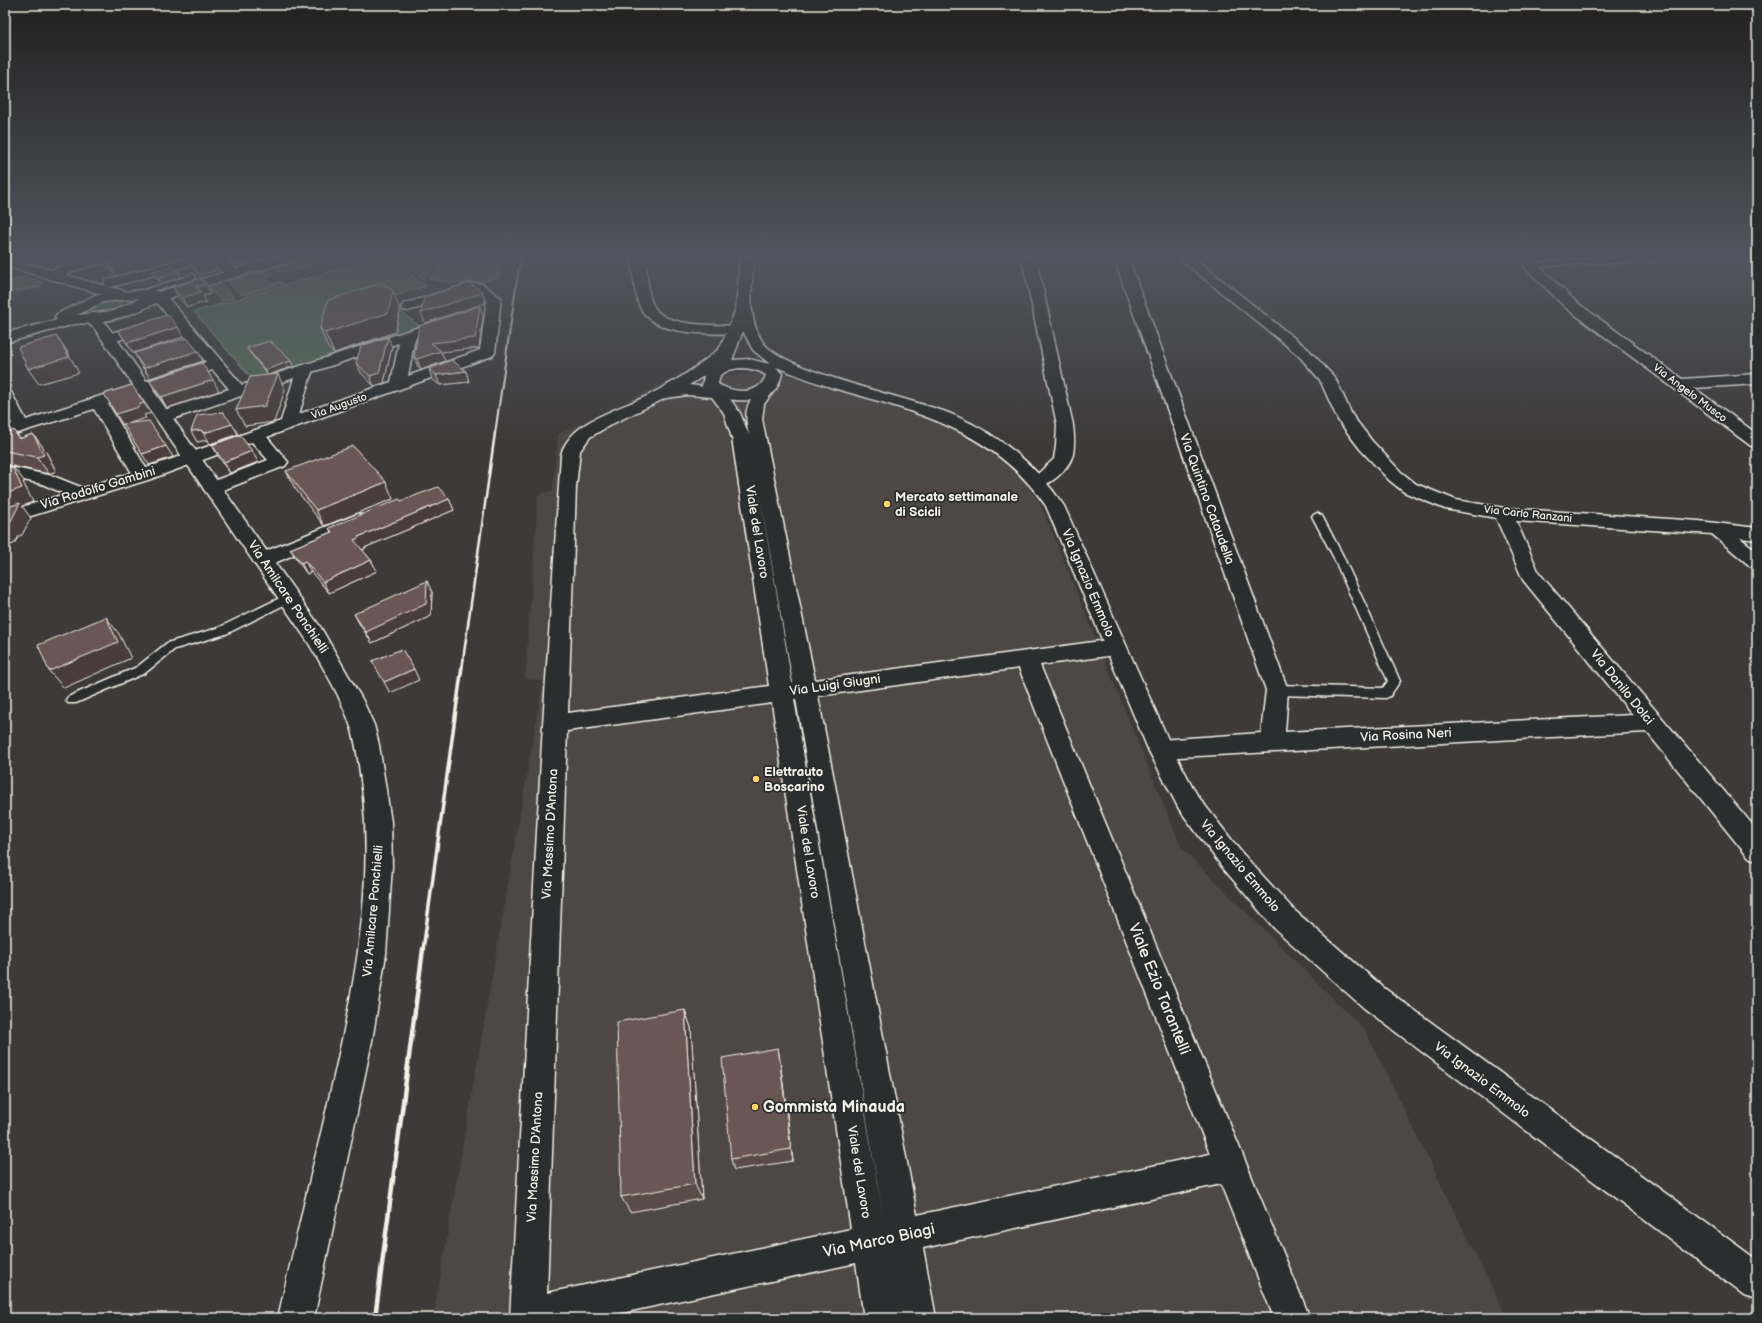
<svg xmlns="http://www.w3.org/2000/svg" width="1762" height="1323" viewBox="0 0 1762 1323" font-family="'Balsamiq Sans',sans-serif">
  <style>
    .built { fill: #4d4644 }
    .green { fill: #566d59; stroke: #a5afa0 }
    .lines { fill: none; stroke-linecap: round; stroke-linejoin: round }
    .lane-casing { stroke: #f4f1e8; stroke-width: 3 }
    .street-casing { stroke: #f4f1e8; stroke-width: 3 }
    .secondary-casing { stroke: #f4f1e8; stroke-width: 3 }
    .path { stroke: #f4f1e8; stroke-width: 1.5; stroke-dasharray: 0.5 2; stroke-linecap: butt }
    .lane { fill: #2a2d2e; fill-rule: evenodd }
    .street { fill: #2a2d2e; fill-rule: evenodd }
    .secondary { fill: #2a2d2e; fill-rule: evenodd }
    .rail-far3 { stroke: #f4f1e8; stroke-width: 2 }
    .rail-far2 { stroke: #f4f1e8; stroke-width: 2.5 }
    .rail-far1 { stroke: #f4f1e8; stroke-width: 3.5 }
    .rail { stroke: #f4f1e8; stroke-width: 4.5 }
    .wall { fill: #5a4b48; stroke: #f4f1e8 }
    .shaded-wall { fill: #4a3d3b; stroke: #f4f1e8 }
    .building { fill: #695754; stroke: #f4f1e8 }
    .poi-dot { fill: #ffd166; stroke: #2a2d2e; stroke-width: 1.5 }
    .labels { text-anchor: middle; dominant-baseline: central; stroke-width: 3.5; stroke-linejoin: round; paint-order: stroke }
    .far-street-label { font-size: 11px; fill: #f4f1e8; stroke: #2a2d2e }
    .street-label { font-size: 13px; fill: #f4f1e8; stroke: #2a2d2e }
    .poi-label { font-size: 13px; font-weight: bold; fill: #f4f1e8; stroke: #2a2d2e; text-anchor: start }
    .near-street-label { font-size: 16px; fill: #f4f1e8; stroke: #2a2d2e }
    .near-poi-label { font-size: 16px; font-weight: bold; fill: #f4f1e8; stroke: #2a2d2e; text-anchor: start }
  </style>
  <rect width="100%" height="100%" fill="#3d3a39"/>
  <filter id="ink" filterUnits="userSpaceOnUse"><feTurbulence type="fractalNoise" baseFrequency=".025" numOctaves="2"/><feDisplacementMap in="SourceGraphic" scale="8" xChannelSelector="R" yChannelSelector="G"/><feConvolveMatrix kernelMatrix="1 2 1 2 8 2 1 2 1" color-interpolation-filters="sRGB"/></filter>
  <g filter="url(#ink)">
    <!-- built -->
    <path class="built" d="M740,374L789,375L893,404L937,419L992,448L1022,477L1041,505L1181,847L1365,1030L1507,1318H433L543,681L525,679L538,495L553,490L558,434L669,381Z"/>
    <!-- green -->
    <g class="green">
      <path d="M311,258L316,262L308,264L310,267L290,272L288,270L279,272L275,268Z"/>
      <path d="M376,258H390L426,286L386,299L419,326L254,381L194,312Z"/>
      <path d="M397,258H439L423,279Z"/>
      <path d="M443,261H500L498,277L471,285L429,279Z"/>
      <path d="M269,270L273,274L264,277L272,284L281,281L283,283L241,295L228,282Z"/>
      <path d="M25,276L44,283L39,287L5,292V285Z"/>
      <path d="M220,284L234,298L222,301L208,288Z"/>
      <path d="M121,300L123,301L121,306C113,311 99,316 90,310V308L100,301Z"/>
    </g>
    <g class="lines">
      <defs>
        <g id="lane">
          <path d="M1631,258L1677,259L1673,261L1566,264L1531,268L1527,266L1531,264L1566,260Z"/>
          <path d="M192,275H195V279L151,291L147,289Z"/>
          <path d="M1317,513L1322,516L1343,556L1400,681L1390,696L1386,698L1277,695L1273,693L1271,690L1273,687L1277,685L1383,688L1388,681L1333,556L1312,516Z"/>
          <path d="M290,593L294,594L296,597L294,600L226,634L175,649L145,673L76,703H68L66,700L68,697L137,667L167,643L218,628Z"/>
        </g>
        <g id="street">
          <path d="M5,258L52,270L69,263L90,258H113L111,261L79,269L65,275L128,292L130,295L128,298L123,299L108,296L5,266Z"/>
          <path d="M186,258H208L206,261L111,287L106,286L104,283L106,280Z"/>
          <path d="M210,258H225L240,273L238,276C227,279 216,267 210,258Z"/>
          <path d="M631,258H645C648,273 646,293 654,307C666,328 715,324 736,326L741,327L743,330L741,333L736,334C707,333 655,337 640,307C633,292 634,273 631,258Z"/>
          <path d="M1022,258H1036L1073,425C1074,434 1075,444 1073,454C1069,469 1048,490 1032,486L1029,482L1054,459L1056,446L1057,425Z"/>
          <path d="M1114,258H1128L1288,690L1285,732L1633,715L1523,580L1496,518L1445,509L1404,492L1389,480L1360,449L1338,420L1320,380L1298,355L1179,258H1194L1308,349L1335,378L1352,415L1372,441L1401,472L1416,484L1456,500L1504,508L1699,521L1757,528V540L1740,538L1757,551V567L1750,566L1712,534L1516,521L1539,573L1757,830V860L1748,857L1647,732L1160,758L1152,756L1148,749L1152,742L1160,740L1261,733L1266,690Z"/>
          <path d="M1531,262L1536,263L1575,301L1682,379L1757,374V384L1694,388L1757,434V447L1751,446L1565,307L1526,269L1524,266L1526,263Z"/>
          <path d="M471,283L482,284L501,298L495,353L492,356L267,437L288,462L285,466L218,492L212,493L206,492L203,488L206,484L268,460L252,442L148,480L5,524V512L65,494L42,484L5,476V466L53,476L83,488L132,473L94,409L5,437V426L12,424L5,411V390L11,392L26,420L206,362L154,299L152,296L154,293H164L242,385L447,318L452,319L454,322L452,325L415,338L408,376L480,350L487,300L474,291L408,311L403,310L401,307L403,304ZM399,343L391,382L299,414L312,372ZM213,370L229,389L158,412L156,416L158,420L164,421L170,420L294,378L281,421L146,468L108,404Z"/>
          <path d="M149,322L154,323L156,326L154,329L109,343L104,341L101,338L104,335Z"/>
          <path d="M730,341L735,343L738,346C726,363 706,375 689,385L723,389L740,413L749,435C745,415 744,407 757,391C763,384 766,383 774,385L776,388L764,404L762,419L815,680L1115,639L1123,642L1126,647L1123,652L1115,655L1040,665L1310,1318H1274L1221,1184L923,1248L936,1318H864L856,1263L598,1318H510L543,724L561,455C570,420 621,409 649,395C676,381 703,364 725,343ZM688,395L712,397L724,413L732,438L769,686L568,713L576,487L580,451L590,437L614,423L666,398ZM759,491L793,683H792ZM1019,668L1210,1154L917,1215L818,696ZM794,699H796L884,1222ZM772,703L851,1229L547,1293L567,731Z"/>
          <path d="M358,514L365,516L367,520L365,524L270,565L263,566L256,565L253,560L256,555Z"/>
        </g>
        <g id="secondary">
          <path d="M272,258H294L292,261C254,272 215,282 178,295C153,303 129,318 104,321L321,628L363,701L374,725L379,745L391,822L392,866L386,954L372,1041L314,1318H278C293,1251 309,1183 325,1116C349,1011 374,904 363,796C360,774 358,751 352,730C342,698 323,667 306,639L95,329L88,323L75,324L5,343V333L57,320L55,317L57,314L95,295L152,289L158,292ZM140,298L113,311L77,315L103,302Z"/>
          <path d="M740,258H754C752,286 746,315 762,341C780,371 912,398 951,414C998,434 1036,464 1064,506L1172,748L1197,795L1241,852L1294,910L1384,988L1757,1260V1300L1744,1295L1364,1008L1274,928L1223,868L1179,809L1148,749L1046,506C994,430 917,412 833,388C814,382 795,374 776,367L782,374C780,381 778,388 772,393C757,405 713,402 702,386L704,376L713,365L736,309ZM743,331L753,350L770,364L749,359L732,360ZM739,368C749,368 757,369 766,375C760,396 733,393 718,384L720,375L729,370Z"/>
        </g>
      </defs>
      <!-- lane casing -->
      <use href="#lane" class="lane-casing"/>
      <!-- street casing -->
      <use href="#street" class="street-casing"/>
      <!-- secondary casing -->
      <use href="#secondary" class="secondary-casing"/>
      <!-- path -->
      <g class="path">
        <path d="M5,283L13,279"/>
        <path d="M5,294L40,288"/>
      </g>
      <!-- lane -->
      <use href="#lane" class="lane"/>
      <!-- street -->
      <use href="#street" class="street"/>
      <!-- secondary -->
      <use href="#secondary" class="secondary"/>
      <!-- rail-far3 -->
      <path class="rail-far3" d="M495,434L520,258"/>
      <!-- rail-far2 -->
      <path class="rail-far2" d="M463,660L495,433"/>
      <!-- rail-far1 -->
      <path class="rail-far1" d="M423,950L463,659"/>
      <!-- rail -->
      <path class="rail" d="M375,1318L423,949"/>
    </g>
    <!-- wall -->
    <g class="wall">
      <path d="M99,258H181L116,276L109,268L103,264Z"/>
      <path d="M186,258L218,270L199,275L191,267Z"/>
      <path d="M227,258H261L234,265Z"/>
      <path d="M152,271L181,277L161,283L155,276Z"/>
      <path d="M173,287L211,294L203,296L206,302L187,307L178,297Z"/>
      <path d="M400,311L395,332L334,353L328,348L320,328Z"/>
      <path d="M483,316L479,348L441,352L445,361L421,370L418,367L414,357Z"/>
      <path d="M178,327L183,337L133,353L118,330Z"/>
      <path d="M392,347L384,383L374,386L361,373L356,363Z"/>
      <path d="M247,348L293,366L268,375L250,353Z"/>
      <path d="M134,353L203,361L150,378L140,364Z"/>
      <path d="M429,369L466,371L469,382L440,385L432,379Z"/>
      <path d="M149,380L219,391L167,408L155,390Z"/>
      <path d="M5,433L21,438L33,434L45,450L56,471L49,474L8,465L5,461Z"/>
      <path d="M212,445L258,462L230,473L218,456Z"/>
      <path d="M286,471L393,499L324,526L294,487Z"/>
      <path d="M449,499L454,510L364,548L365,549L362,550L371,560L377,571L329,593L311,572L307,574L297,560L290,549L331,532L329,528L401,501Z"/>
      <path d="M432,592L431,616L372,643L360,625L354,614Z"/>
      <path d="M685,1010L691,1028L702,1199L630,1212L621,1197Z"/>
      <path d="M780,1061L793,1161L734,1170L731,1159Z"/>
    </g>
    <!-- shaded-wall -->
    <g class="shaded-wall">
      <path d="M134,258H181L116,276L110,265Z"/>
      <path d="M231,258H261L234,265Z"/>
      <path d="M213,260L218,270L199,275L194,266Z"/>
      <path d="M179,272L181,277L161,283L159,278Z"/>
      <path d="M206,284L211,294L203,296L206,302L187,307L182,298L196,287Z"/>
      <path d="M393,291L400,311L395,332L334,353L325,333Z"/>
      <path d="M482,291L485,301V303L425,323L421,313Z"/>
      <path d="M480,306L483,316L479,348L441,352L445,361L421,370L417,359L431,343Z"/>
      <path d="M178,327L183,337L133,353L127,343Z"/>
      <path d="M57,336L67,351L79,373L39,384L28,369Z"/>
      <path d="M388,337L392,347L384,383L374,386L370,376Z"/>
      <path d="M198,351L203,361L150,378L144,368Z"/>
      <path d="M291,361L293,366L268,375L265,370Z"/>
      <path d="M466,371L469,382L440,385L436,375Z"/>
      <path d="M278,374L285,390L274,422L245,426L236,410Z"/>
      <path d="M213,380L219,391L167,408L161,397Z"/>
      <path d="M144,403L151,413L144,415L146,418L123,425L116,414L138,405Z"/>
      <path d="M232,424L238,434L210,444L204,433Z"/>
      <path d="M14,430L26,446L19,439Z"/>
      <path d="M201,430L208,440L197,442L191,431Z"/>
      <path d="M33,434L45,450L56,471L49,474L37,457Z"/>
      <path d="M166,446L173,457L149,465L142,454Z"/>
      <path d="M252,451L258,462L230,473L224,462Z"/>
      <path d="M13,468H14L25,482H23L33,502L22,506L31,518L22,535L19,536L14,544L5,546V494Z"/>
      <path d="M386,482L393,499L324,526L316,510Z"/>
      <path d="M449,499L454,510L364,548L365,549L359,551L354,540L358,537Z"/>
      <path d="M371,560L377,571L329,593L323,582Z"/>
      <path d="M305,561L311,572L307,574L301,563Z"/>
      <path d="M427,581L432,592L431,616L372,643L366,632Z"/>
      <path d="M106,617L119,634L131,658L64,688L49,671Z"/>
      <path d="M414,669L419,680L390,693L384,682Z"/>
      <path d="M685,1010L691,1028L702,1199L695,1184Z"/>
      <path d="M778,1048L780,1061L793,1161L791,1149Z"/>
    </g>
    <!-- building -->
    <g class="building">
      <path d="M104,258H134L110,265Z"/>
      <path d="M187,258H211L213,260L194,266Z"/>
      <path d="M173,266L179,272L159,278L152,271Z"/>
      <path d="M201,278L206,284L196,287L201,292L182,298L173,287Z"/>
      <path d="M382,283L393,291L388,313L325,333L320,328L328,300Z"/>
      <path d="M469,283L482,291V293L421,313L424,297Z"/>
      <path d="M480,306L475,338L431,343L441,351L417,359L414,357L419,326Z"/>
      <path d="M168,315L178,327L127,343L118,330Z"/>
      <path d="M57,336L69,357L28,369L18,347Z"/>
      <path d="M388,337L379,373L370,376L356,363L361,346Z"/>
      <path d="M187,338L198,351L144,368L134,353Z"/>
      <path d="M270,341L291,361L265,370L247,348Z"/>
      <path d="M452,360L466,371L436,375L429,369Z"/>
      <path d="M202,363L213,380L161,397L149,380Z"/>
      <path d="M278,374L265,406L236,410L250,377Z"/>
      <path d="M132,385L144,403L138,405L139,407L116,414L104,394Z"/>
      <path d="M223,412L232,424L204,433L201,430L191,431L197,415Z"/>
      <path d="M149,421L166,446L142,454L123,424Z"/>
      <path d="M14,430L19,439L33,434L44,455L37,457L5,451V433Z"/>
      <path d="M240,435L252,451L224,462L212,445Z"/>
      <path d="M353,446L386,482L316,510L286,471Z"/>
      <path d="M5,466L14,468H13L22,488L5,494Z"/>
      <path d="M438,487L449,499L358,537L359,538L354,540L371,560L323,582L305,561L301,563L290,549L332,532L329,528L399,499L401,501Z"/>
      <path d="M20,503L11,521H7L5,525V508Z"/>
      <path d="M427,581L426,604L366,632L354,614Z"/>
      <path d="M106,617L118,642L49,671L38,645Z"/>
      <path d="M402,649L414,669L384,682L372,661Z"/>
      <path d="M685,1010L695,1184L621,1197L617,1022Z"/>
      <path d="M778,1048L791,1149L731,1159L722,1058Z"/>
    </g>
  </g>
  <!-- sky -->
  <linearGradient id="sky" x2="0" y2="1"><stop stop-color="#22201f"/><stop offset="0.58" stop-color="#51555f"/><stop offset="1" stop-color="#51555f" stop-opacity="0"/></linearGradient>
  <rect width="1762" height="443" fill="url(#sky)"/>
  <!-- markers -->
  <g class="poi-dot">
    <circle cx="887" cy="504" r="4"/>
    <circle cx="756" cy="779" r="4"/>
    <circle cx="755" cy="1107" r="4"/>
  </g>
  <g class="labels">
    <!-- far-street labels -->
    <g class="far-street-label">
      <text transform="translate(1690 393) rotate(37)">Via Angelo Musco</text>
      <text transform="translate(339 406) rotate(-20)">Via Augusto</text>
      <text transform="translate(1528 514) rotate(6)">Via Carlo Ranzani</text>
    </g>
    <!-- street labels -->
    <g class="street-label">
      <text transform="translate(98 488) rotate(-17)">Via Rodolfo Gambini</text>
      <text transform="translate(1207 499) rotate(70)">Via Quintino Cataudella</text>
      <text transform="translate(757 532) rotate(81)">Viale del Lavoro</text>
      <text transform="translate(1088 583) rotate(67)">Via Ignazio Emmolo</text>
      <text transform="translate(288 597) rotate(56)">Via Amilcare Ponchielli</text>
      <text transform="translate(835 685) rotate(-8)">Via Luigi Giugni</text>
      <text transform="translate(1622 687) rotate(51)">Via Danilo Dolci</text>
      <text transform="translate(1406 735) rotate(-3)">Via Rosina Neri</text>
      <text transform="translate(550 834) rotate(-87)">Via Massimo D'Antona</text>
      <text transform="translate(808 852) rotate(81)">Viale del Lavoro</text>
      <text transform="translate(1240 866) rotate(50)">Via Ignazio Emmolo</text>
      <text transform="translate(373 911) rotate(-85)">Via Amilcare Ponchielli</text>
      <text transform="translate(1482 1080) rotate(37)">Via Ignazio Emmolo</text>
      <text transform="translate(535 1157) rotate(-87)">Via Massimo D'Antona</text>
      <text transform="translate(859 1172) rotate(81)">Viale del Lavoro</text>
    </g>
    <!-- poi labels -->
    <g class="poi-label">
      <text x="895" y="497">Mercato settimanale<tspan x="895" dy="15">di Scicli</tspan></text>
      <text x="764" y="772">Elettrauto<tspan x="764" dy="15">Boscarino</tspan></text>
    </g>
    <!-- near-street labels -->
    <g class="near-street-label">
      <text transform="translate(1159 989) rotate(68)">Viale Ezio Tarantelli</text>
      <text transform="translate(879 1241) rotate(-12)">Via Marco Biagi</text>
    </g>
    <!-- near-poi labels -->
    <g class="near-poi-label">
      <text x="763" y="1107">Gommista Minauda</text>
    </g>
  </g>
  <!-- margin -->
  <rect width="1762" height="1323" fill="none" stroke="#2a2d2e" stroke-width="20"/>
  <rect x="10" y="10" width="1742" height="1303" fill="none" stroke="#f4f1e8" stroke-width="1.5" filter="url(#ink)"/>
</svg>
